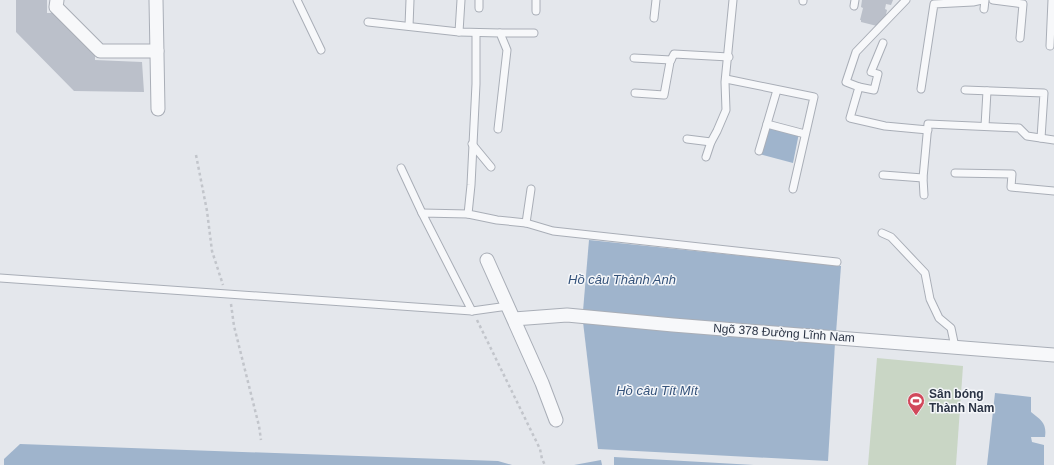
<svg xmlns="http://www.w3.org/2000/svg" width="1054" height="465" viewBox="0 0 1054 465" font-family="Arial,sans-serif">
  <style>
    .green { fill: #c9d6c5 }
    .water { fill: #9fb4cc }
    .building { fill: #bbc0ca }
    .lines { fill: none; stroke-linecap: round; stroke-linejoin: round }
    .service-casing { stroke: #a9aeb7; stroke-width: 9 }
    .minor-casing { stroke: #a9aeb7; stroke-width: 15 }
    .path { stroke: #c2c5cb; stroke-width: 2.5; stroke-dasharray: 3 3; stroke-linecap: butt }
    .service { stroke: #f7f8fa; stroke-width: 7 }
    .minor { stroke: #f7f8fa; stroke-width: 13 }
    .labels { text-anchor: middle; dominant-baseline: central; stroke-width: 3; stroke-linejoin: round; paint-order: stroke }
    .street-label { font-size: 12px; fill: #2b3445; stroke: #f4f6f9 }
    .poi-label { font-size: 12px; font-weight: bold; fill: #2b3445; stroke: #f4f6f9; text-anchor: start }
    .water-label { font-size: 13px; font-style: italic; fill: #34527a; stroke: #f4f6f9 }
  </style>
  <rect width="100%" height="100%" fill="#e4e7ec"/>
  <!-- green -->
  <path class="green" d="M877,358L963,366L956,465H868Z"/>
  <!-- water -->
  <g class="water">
    <path d="M767,127L799,133L793,163L759,154Z"/>
    <path d="M589,240L841,266L836,333L583,311Z"/>
    <path d="M583,322L835,343L828,461L598,449Z"/>
    <path d="M995,393L1031,397V412C1041,420 1047,423 1045,437H1031L1032,442L1044,445V465H987Z"/>
    <path d="M20,444L498,461L512,465H4V459Z"/>
    <path d="M614,457L754,465H614Z"/>
    <path d="M601,460L602,465H574Z"/>
  </g>
  <!-- building -->
  <g class="building">
    <path d="M16,0H47V13H59L95,49V60L142,62L144,92L74,91L16,32Z"/>
    <path d="M862,0H893L891,5L886,4L885,9L887,10L885,19H883L881,25L878,24L877,26L861,22V20H860L863,8L861,7Z"/>
  </g>
  <g class="lines">
    <defs>
      <g id="service">
        <path d="M297,0L321,50"/>
        <path d="M906,0L856,52L846,82L859,87L850,118L885,126L928,130"/>
        <path d="M993,0L1023,4L1020,38"/>
        <path d="M803,1V0"/>
        <path d="M854,6L855,0"/>
        <path d="M479,8V0"/>
        <path d="M984,9L985,0"/>
        <path d="M536,11V0"/>
        <path d="M654,18L656,0"/>
        <path d="M368,22L459,32L500,33L507,50L498,129"/>
        <path d="M409,26L410,0"/>
        <path d="M459,32L461,0"/>
        <path d="M476,33V84L471,185L468,214L497,220L526,223L553,231L837,262"/>
        <path d="M500,33H534"/>
        <path d="M1050,46L1052,0"/>
        <path d="M634,58L671,60"/>
        <path d="M726,79L814,97L793,189"/>
        <path d="M859,87L874,90L878,74L871,72L883,43"/>
        <path d="M921,89L934,4L973,2L982,0"/>
        <path d="M965,90L1044,93L1041,138"/>
        <path d="M635,93L664,95L670,62L674,54L729,57"/>
        <path d="M767,124L805,134"/>
        <path d="M985,126L987,91"/>
        <path d="M687,139L711,142"/>
        <path d="M472,144L491,167"/>
        <path d="M759,151L777,90"/>
        <path d="M706,157L711,142L717,131L726,110L725,82L733,0"/>
        <path d="M401,168L422,213"/>
        <path d="M955,173L1012,174L1011,187L1054,191"/>
        <path d="M883,175L923,178"/>
        <path d="M924,195L923,178L928,124L1019,128L1027,136L1054,140"/>
        <path d="M468,214L422,213L472,311"/>
        <path d="M526,223L531,189"/>
        <path d="M882,233L891,237L925,273L930,299L939,318L951,328L955,347"/>
        <path d="M0,278L472,311L508,306"/>
      </g>
      <g id="minor">
        <path d="M57,0L56,7L100,51H157"/>
        <path d="M156,0L158,109"/>
        <path d="M487,260L542,383L556,420"/>
        <path d="M514,319L567,315L673,325L1054,355"/>
      </g>
    </defs>
    <!-- service casing -->
    <use href="#service" class="service-casing"/>
    <!-- minor casing -->
    <use href="#minor" class="minor-casing"/>
    <!-- path -->
    <g class="path">
      <path d="M196,155L207,211L212,251L223,285"/>
      <path d="M231,304L234,326L259,426L261,440"/>
      <path d="M477,320L540,449L542,459L545,465"/>
    </g>
    <!-- service -->
    <use href="#service" class="service"/>
    <!-- minor -->
    <use href="#minor" class="minor"/>
  </g>
  <!-- icons -->
  <defs>
    <symbol id="stadium-pin" viewBox="-11 -11 22 30"><path d="M0 17L-7.5 6A9.5 9.5 0 1 1 7.5 6Z" fill="#d1495b" stroke="#f4f6f9"/><path d="M0-5a6.5 5 0 1 0 0 10a6.5 5 0 1 0 0-10ZM-3.5-1.8h7v3.6h-7Z" fill="#fff"/></symbol>
  </defs>
  <g fill-rule="evenodd">
    <use href="#stadium-pin" x="906" y="391" width="20" height="27"/>
  </g>
  <g class="labels">
    <!-- street labels -->
    <g class="street-label">
      <text transform="translate(784 333) rotate(4)">Ngõ 378 Đường Lĩnh Nam</text>
    </g>
    <!-- poi labels -->
    <g class="poi-label">
      <text x="929" y="394">Sân bóng<tspan x="929" dy="14">Thành Nam</tspan></text>
    </g>
    <!-- water labels -->
    <g class="water-label">
      <text x="622" y="279">Hồ câu Thành Anh</text>
      <text x="657" y="390">Hồ câu Tít Mít</text>
    </g>
  </g>
</svg>
